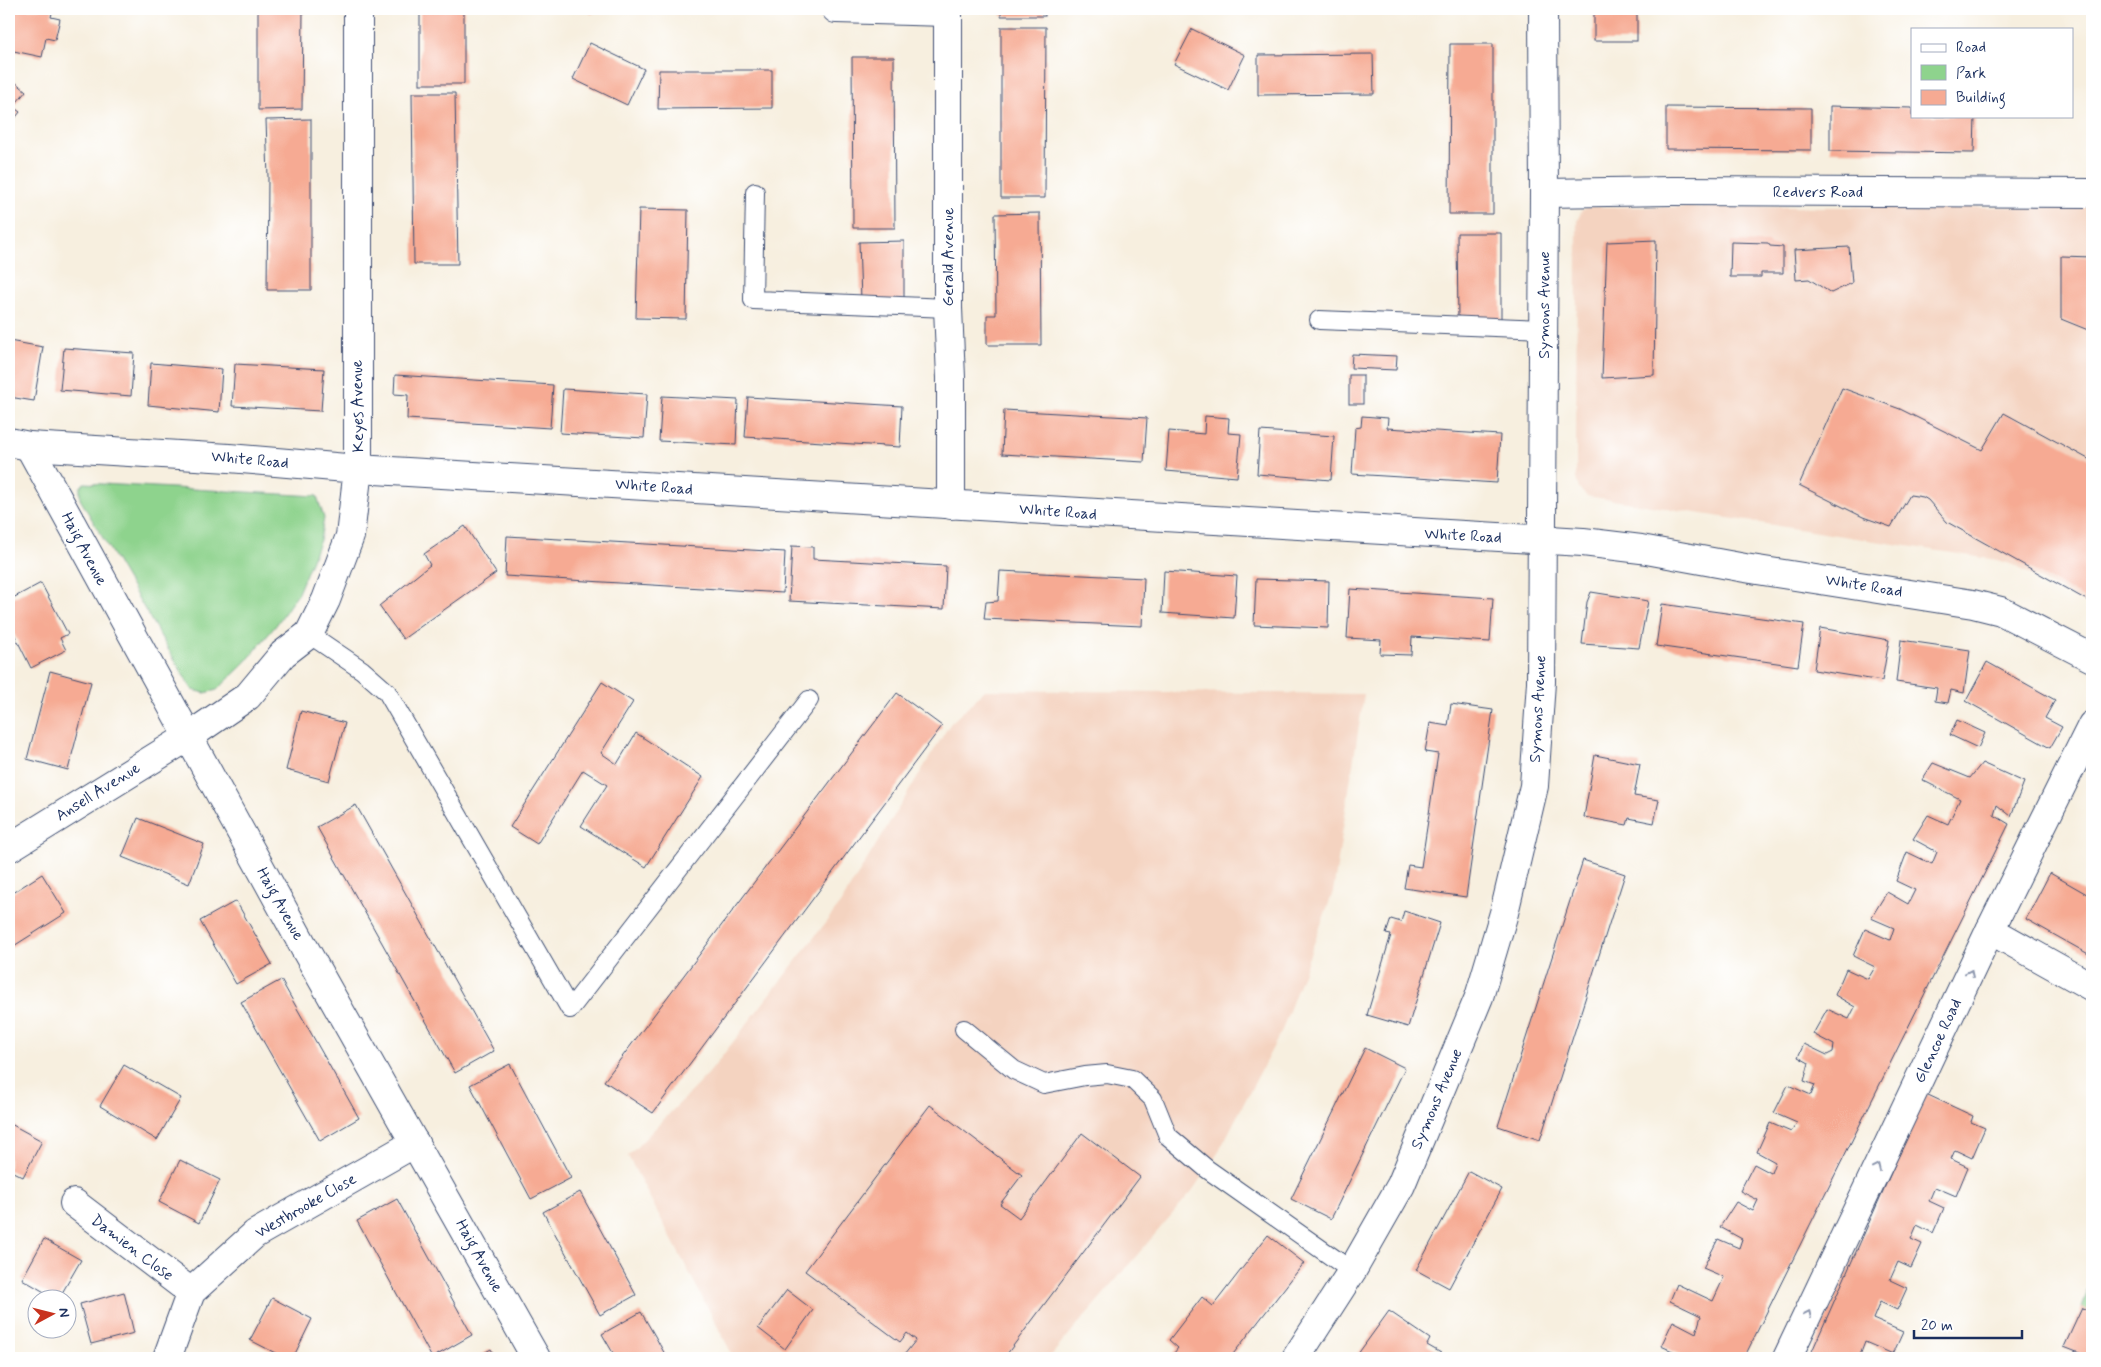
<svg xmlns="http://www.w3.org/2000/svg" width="2101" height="1367" viewBox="0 0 2101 1367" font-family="Mynerve,sans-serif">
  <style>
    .built { fill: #f4d3c0 }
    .green { fill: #8ed38d; stroke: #548176 }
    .building { fill: #f6aa93 }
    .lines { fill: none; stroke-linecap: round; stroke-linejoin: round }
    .lane-casing { stroke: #3c4c71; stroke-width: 20 }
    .street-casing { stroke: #3c4c71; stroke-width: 30 }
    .lane { stroke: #fff; stroke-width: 18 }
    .street { stroke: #fff; stroke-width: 28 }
    .oneway { stroke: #8d97ae }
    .labels { text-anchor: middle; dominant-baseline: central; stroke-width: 4; stroke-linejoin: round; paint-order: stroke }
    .street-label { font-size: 16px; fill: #1b2f5e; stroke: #fff }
  </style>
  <rect width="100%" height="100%" fill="#fff"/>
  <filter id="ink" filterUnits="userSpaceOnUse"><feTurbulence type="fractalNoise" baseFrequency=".02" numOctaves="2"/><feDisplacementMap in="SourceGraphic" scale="10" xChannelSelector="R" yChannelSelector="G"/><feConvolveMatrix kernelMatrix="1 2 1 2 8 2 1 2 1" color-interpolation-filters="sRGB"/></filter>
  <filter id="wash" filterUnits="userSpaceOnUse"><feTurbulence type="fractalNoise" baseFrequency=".0096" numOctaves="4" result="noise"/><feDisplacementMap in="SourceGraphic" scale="20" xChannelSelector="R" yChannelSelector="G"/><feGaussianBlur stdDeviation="1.12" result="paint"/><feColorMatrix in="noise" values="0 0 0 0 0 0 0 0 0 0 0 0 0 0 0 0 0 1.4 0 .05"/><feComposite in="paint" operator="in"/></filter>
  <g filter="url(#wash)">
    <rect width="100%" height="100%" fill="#f7efdf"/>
    <!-- built -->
    <g class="built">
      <path d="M1591,207H2092V607L2013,565L1997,560L1587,496L1579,489L1576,478L1577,221L1582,210Z"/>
      <path d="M985,690L1364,694L1333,892L1282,1030L1218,1153L1192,1191L1049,1358H734L628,1156L709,1073L840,904L950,724Z"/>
    </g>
    <!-- green -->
    <g class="green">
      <path d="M84,483L317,496L324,518L320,540L298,593L277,624L245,663L217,690L205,693L193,690L188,683L80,499V488Z"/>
      <path d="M2092,1280V1313L2082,1308Z"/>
    </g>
    <g id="blocks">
      <!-- building -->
      <g class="building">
        <path d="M10,9H53L51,17L60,19L55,40L46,38L42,57L9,50Z"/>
        <path d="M258,9H303L302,109L258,110Z"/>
        <rect x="420" y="9" width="44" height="75"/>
        <path d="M588,9H601L591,14Z"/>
        <rect x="1001" y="9" width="44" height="7"/>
        <rect x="1594" y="9" width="43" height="32"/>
        <path d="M1001,27H1046L1045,198H1001Z"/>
        <path d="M1192,29L1245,55L1228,90L1174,64Z"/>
        <path d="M590,43L644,69L627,105L573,79Z"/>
        <path d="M1450,44H1493V214H1449Z"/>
        <path d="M1373,54L1374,94L1258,95V55Z"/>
        <path d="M852,57H894L895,228H853Z"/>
        <path d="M659,70H772V108L658,109Z"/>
        <path d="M9,77L26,91L13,107L20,112L9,126Z"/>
        <path d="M412,93H455L458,264H414Z"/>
        <path d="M1830,106L1912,108V116H1975L1974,153L1830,151Z"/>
        <path d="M1666,107L1811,108V150L1666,149Z"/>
        <path d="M311,119V290H267L268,177L266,120Z"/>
        <path d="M639,209L688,210L686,319L636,318Z"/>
        <path d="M1040,213L1041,345H987V315H996L995,214Z"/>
        <path d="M1457,233H1501V320H1458Z"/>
        <path d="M1656,240L1654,375L1602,378L1607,242Z"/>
        <path d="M904,241V300H861L859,242Z"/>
        <path d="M1731,242L1768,243L1770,246L1783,247V273H1761V277H1730Z"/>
        <path d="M1849,247L1852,283L1831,293L1809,279L1796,280L1794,250Z"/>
        <path d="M2061,256L2092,257V328L2088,330L2061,319Z"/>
        <path d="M9,341L43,347L34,401L9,397Z"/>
        <path d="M64,348L134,353L131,396L60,390Z"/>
        <path d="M1352,354L1397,356L1396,370L1351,368Z"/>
        <path d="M151,363L222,369L219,412L148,405Z"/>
        <path d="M235,364L324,369L321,411L232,406Z"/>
        <path d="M395,375L553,385L550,428L407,419L408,395L394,394Z"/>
        <rect x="1349" y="375" width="14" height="29"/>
        <path d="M1842,388L1900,409L1982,450L2004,413L2092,461V603L1947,522L1928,500L1923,497L1910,495L1891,527L1863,517L1799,485Z"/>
        <path d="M563,389L647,394L644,438L560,433Z"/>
        <path d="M662,396L738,400L736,445L659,441Z"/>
        <path d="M748,397L902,406L900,447L745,437Z"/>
        <path d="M1004,410L1147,418L1144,462L1002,454Z"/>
        <path d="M1205,416L1229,418L1228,433L1241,434L1237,477L1166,471L1169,431L1204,434Z"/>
        <path d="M1362,416L1388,418L1387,428L1500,435L1497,483L1352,474L1355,428L1361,427Z"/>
        <path d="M1260,431L1334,436L1331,480L1257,474Z"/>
        <path d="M465,526L496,573L403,639L379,606L430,565L424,554Z"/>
        <path d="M507,536L785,552L783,593L505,576Z"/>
        <path d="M792,546L813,547V559L946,566L944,609L789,601Z"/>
        <path d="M1000,571L1144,578L1142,626L984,619L986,602L998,601Z"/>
        <path d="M1164,571L1237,576L1234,618L1162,613Z"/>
        <path d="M1256,579L1329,581L1328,628L1254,625Z"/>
        <path d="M41,583L68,634L60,638L66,650L31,668L9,624V600Z"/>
        <path d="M1350,589L1493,598L1490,642L1412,637L1411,655L1380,654L1381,640L1347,638Z"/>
        <path d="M1591,592L1648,601L1639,648L1582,644L1587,602Z"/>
        <path d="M1662,604L1804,624L1798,666L1656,646Z"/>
        <path d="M1820,628L1889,640L1882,681L1814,670Z"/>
        <path d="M1901,640L1970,650L1964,693L1951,690L1948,703L1935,701L1937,688L1896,682Z"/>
        <path d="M1987,662L2055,700L2045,718L2062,727L2050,748L1966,701Z"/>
        <path d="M50,671L91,682L68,770L27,759Z"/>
        <path d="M602,682L633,702L601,753L617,764L636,733L703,777L646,867L581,826L607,785L583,770L537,844L510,827Z"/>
        <path d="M897,693L942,726L653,1113L604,1081Z"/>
        <path d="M1451,704L1493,710L1466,897L1404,888L1408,865L1421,867L1438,754L1425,752L1430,723L1448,726Z"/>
        <path d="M301,711L345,723L329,781L286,770Z"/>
        <path d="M1957,720L1985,733L1978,748L1950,735Z"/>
        <path d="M1595,755L1640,764L1634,796L1659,800L1654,823L1629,818L1627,825L1584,817Z"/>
        <path d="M1933,763L1970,778L1982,763L2024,782L2011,816L1997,805L1994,815L2009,824L1744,1358H1683L1684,1356L1661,1346L1673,1321L1696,1333L1701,1316L1670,1301L1677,1284L1713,1301L1724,1277L1703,1268L1718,1239L1739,1248L1742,1239L1720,1227L1736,1202L1753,1211L1758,1200L1740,1191L1754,1164L1771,1173L1775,1162L1757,1152L1770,1123L1791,1132L1797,1123L1774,1113L1788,1085L1811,1095L1815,1085L1804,1081L1809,1063L1798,1057L1804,1044L1827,1055L1833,1052L1834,1045L1813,1034L1827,1009L1849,1019L1855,1007L1835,995L1846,969L1868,979L1875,967L1853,956L1865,929L1890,940L1894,928L1871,918L1887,892L1908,904L1915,890L1896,881L1907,852L1932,864L1937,852L1913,839L1928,815L1948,824L1960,799L1922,780Z"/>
        <path d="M356,805L494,1051L455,1073L317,827Z"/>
        <path d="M138,818L204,844L189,884L122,857Z"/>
        <path d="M1583,860L1625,874L1540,1140L1498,1126Z"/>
        <path d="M2050,873L2092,897V956L2026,919Z"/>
        <path d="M42,874L66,913L9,949V895Z"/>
        <path d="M236,901L272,964L236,984L200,921Z"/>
        <path d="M1404,911L1440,923L1408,1027L1367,1015L1391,935L1386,934L1391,919L1401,922Z"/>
        <path d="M281,980L359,1118L320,1141L241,1002Z"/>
        <path d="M1365,1048L1405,1068L1331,1219L1291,1199Z"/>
        <path d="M510,1064L571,1178L531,1199L470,1085Z"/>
        <path d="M124,1065L181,1098L157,1140L100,1106Z"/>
        <path d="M1926,1094L1973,1116L1971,1122L1985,1128L1972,1158L1955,1150L1951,1159L1968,1167L1956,1196L1935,1187L1929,1201L1944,1208L1933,1233L1917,1225L1911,1239L1922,1244L1911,1268L1898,1262L1890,1280L1907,1288L1897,1310L1880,1302L1873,1319L1903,1332L1893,1354L1865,1342L1859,1358H1809Z"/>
        <path d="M930,1105L1022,1175L1000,1204L1019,1218L1082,1133L1140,1177L1004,1358H908L904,1355L916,1340L907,1333L900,1342L805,1271Z"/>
        <path d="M9,1123L42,1141L23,1177L9,1170Z"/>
        <path d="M180,1160L220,1180L199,1223L159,1202Z"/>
        <path d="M1469,1171L1502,1189L1449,1288L1416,1270Z"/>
        <path d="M580,1192L636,1295L600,1315L543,1212Z"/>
        <path d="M397,1199L472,1335L432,1358L357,1221Z"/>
        <path d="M1268,1235L1304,1263L1230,1358H1170L1178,1348L1169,1340L1202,1297L1213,1306Z"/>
        <path d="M44,1239L81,1260L58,1300L22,1279Z"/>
        <path d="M787,1290L813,1310L785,1349L758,1328Z"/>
        <path d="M124,1292L134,1333L91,1344L80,1304Z"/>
        <path d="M272,1298L312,1319L293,1358H285L250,1340Z"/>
        <path d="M2082,1308L2092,1311V1358L2064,1347Z"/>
        <path d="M1389,1311L1430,1339L1427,1345L1441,1353L1437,1358H1355Z"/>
        <path d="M641,1312L655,1336L667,1358H616L602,1334Z"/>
        <path d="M491,1349L496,1358H475Z"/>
      </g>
    </g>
  </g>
  <g filter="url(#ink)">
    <use href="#blocks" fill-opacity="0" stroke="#3c4c71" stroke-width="1"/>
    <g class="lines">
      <defs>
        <g id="lane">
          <path d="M755,192L753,300L948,308"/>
          <path d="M1319,320L1544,329"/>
          <path d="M309,634L362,670L387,692L570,1009L809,700"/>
          <path d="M964,1029L1014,1070L1044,1084L1085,1076L1107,1074L1132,1079L1153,1099L1168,1136L1207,1169L1352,1271"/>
        </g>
        <g id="street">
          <path d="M836,9L948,12"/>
          <path d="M948,9V308L951,378V505"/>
          <path d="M1544,193L1672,191L2092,193"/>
          <path d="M9,442L29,446L229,458L358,469L1583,542L1641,549L1745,568L1973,604L2001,611L2092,658"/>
          <path d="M29,446L305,949L536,1358"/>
          <path d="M9,848L188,737L248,696L283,654L309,634L326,600L350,536L358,469V9"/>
          <path d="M1990,930L2092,987"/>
          <path d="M74,1203L191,1292"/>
          <path d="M167,1358L191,1292L255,1234L415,1143"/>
          <path d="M1296,1358L1352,1271L1401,1185L1479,997L1504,913L1534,786L1541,682L1544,193L1543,9"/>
          <path d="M1787,1358L1990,930L2092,725"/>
        </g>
      </defs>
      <!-- lane casing -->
      <use href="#lane" class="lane-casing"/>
      <!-- street casing -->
      <use href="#street" class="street-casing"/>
      <!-- lane -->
      <use href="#lane" class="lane"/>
      <!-- street -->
      <use href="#street" class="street"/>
    </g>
    <!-- one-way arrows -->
    <defs><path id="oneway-chevron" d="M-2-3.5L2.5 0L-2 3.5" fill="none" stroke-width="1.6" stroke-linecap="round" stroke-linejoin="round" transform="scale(1.25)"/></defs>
    <g class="oneway">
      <use href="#oneway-chevron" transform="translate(1970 973) rotate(-65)"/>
      <use href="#oneway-chevron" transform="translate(1877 1167) rotate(-65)"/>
      <use href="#oneway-chevron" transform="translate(1808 1314) rotate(-65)"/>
    </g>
  </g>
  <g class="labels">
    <!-- street labels -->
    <g class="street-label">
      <text x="1818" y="192">Redvers Road</text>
      <text transform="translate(948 257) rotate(-90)">Gerald Avenue</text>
      <text transform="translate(1544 305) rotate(-90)">Symons Avenue</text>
      <text transform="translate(358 406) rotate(-91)">Keyes Avenue</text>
      <text transform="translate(250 460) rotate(5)">White Road</text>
      <text transform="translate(654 487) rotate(4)">White Road</text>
      <text transform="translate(1058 512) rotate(4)">White Road</text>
      <text transform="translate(1463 536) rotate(3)">White Road</text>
      <text transform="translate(84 549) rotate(62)">Haig Avenue</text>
      <text transform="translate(1864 586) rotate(9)">White Road</text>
      <text transform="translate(1538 709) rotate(-87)">Symons Avenue</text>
      <text transform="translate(98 792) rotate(-32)">Ansell Avenue</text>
      <text transform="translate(280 904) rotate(61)">Haig Avenue</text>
      <text transform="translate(1938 1041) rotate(-65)">Glencoe Road</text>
      <text transform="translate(1437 1099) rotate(-67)">Symons Avenue</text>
      <text transform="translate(306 1206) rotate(-30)">Westbrooke Close</text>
      <text transform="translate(132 1248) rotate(37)">Damien Close</text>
      <text transform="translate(479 1256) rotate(61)">Haig Avenue</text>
    </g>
  </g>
  <!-- margin -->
  <rect width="2101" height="1367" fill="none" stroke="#fff" stroke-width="30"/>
  <!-- legend -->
  <rect x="1911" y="28" width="162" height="90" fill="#ffffff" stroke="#a4acbf"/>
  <rect x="1921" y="44" width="25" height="8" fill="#ffffff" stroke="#a4acbf"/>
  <text x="1956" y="52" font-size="15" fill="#1b2f5e">Road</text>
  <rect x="1921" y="65" width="25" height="15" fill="#8ed38d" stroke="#a4acbf"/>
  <text x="1956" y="78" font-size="15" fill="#1b2f5e">Park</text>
  <rect x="1921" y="90" width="25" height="15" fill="#f6aa93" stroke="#a4acbf"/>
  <text x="1956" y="102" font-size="15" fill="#1b2f5e">Building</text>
  <!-- north arrow -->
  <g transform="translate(52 1314) rotate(83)"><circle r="24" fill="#ffffff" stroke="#a4acbf"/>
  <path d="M0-4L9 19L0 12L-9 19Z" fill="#c8321e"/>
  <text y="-8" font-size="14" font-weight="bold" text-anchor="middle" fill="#1b2f5e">N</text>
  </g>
  <!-- scale -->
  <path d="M1914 1330v8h108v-8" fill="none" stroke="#1b2f5e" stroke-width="2.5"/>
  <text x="1921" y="1330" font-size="15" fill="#1b2f5e" stroke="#ffffff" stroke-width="4" paint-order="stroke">20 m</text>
</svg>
